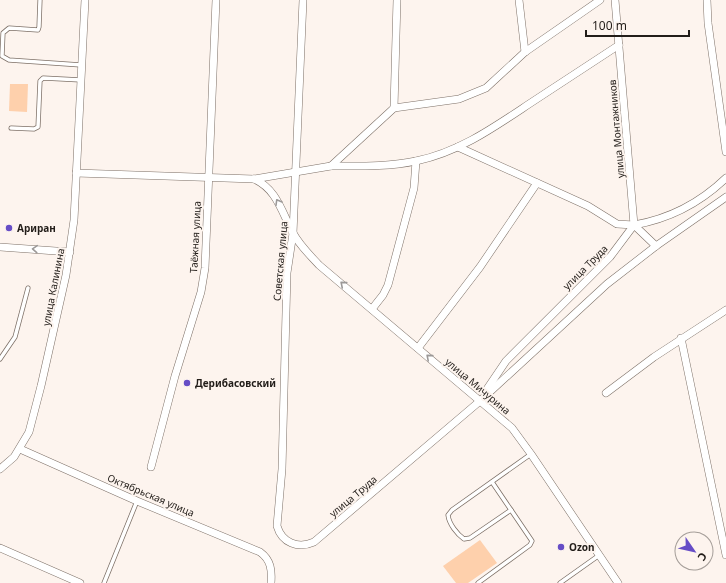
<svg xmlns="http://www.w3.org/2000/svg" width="726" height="583" viewBox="0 0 726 583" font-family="'Noto Sans',sans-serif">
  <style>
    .green { fill: #fed0ac }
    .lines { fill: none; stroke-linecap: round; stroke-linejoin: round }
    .service-casing { stroke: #7d7067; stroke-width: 5 }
    .minor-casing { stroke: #7d7067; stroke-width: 8 }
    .service { stroke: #fff; stroke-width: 3.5 }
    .minor { stroke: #fff; stroke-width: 7 }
    .oneway { stroke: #9c9998 }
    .poi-dot { fill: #664dc6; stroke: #fdf4ee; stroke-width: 1.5 }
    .labels { text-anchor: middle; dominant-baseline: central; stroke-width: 4; stroke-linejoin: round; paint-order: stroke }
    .street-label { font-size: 10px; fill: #221d19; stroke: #fdf4ee }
    .poi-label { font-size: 10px; font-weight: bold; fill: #221d19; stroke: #fdf4ee; text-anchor: start }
  </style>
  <rect width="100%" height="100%" fill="#fdf4ee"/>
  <!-- green -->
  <g class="green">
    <path d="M10,84H28L27,112L9,111Z"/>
    <path d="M480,540L497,563L468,583H456L443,566Z"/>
  </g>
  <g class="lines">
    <defs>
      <g id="service">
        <path d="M40,0L39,27L38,30L9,28L3,33L2,56L9,60L81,65"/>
        <path d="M11,128L34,129L38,127L40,81L43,78L81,80"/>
        <path d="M0,359L15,337L28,288"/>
        <path d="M492,482L511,510"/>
        <path d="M104,583L137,501"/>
        <path d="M478,583L530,545L532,541L511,510L470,538L464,539C457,534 449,524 448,515L452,510L531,454"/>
        <path d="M560,583L598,556"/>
      </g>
      <g id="minor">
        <path d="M303,0L293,233L287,273L282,469L277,526C282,543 298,549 314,542L480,401L607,284L656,246L726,197"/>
        <path d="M519,0L525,52"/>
        <path d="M615,0L634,225L656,246"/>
        <path d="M707,0L708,23L726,152"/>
        <path d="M394,108L397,0"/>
        <path d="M458,147L588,206L617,224L634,225"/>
        <path d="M331,166C359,166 388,167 416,161C459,152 493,128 529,104C559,84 589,65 619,45"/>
        <path d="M76,173L254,179L331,166L394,108L459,99L486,88L525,52L600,0"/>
        <path d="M254,179C277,189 282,213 293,233C300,246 310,255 319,265L512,428L531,454L618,583"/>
        <path d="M0,247L70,252"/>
        <path d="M372,309L383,295L388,285L414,188L416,161"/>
        <path d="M681,338L726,555"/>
        <path d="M418,348L480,267L537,183"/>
        <path d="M485,392L506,361L610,257L634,225C669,219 701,202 726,178"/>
        <path d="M606,393L654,357L726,310"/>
        <path d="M20,449L137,501L260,552C271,560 272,570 271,583"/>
        <path d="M151,467L175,376L201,292L205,268L216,0"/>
        <path d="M0,469L14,457L29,432L41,386L66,275L74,220L85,0"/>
        <path d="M0,548L80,583"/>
      </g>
    </defs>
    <!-- service casing -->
    <use href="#service" class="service-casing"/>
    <!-- minor casing -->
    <use href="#minor" class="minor-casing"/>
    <!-- service -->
    <use href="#service" class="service"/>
    <!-- minor -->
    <use href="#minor" class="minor"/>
  </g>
  <!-- one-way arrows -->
  <defs><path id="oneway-chevron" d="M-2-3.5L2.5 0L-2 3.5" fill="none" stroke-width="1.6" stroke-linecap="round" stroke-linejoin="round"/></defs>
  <g class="oneway">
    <use href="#oneway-chevron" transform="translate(278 202) rotate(-120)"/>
    <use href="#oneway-chevron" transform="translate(35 249) rotate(-176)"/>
    <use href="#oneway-chevron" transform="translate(343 284) rotate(-140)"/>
    <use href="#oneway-chevron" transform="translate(429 357) rotate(-139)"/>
  </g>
  <!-- markers -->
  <g class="poi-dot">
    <circle cx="9" cy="228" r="4"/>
    <circle cx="187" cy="383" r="4"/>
    <circle cx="561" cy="547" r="4"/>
  </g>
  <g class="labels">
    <!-- street labels -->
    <g class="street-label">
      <text transform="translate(616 129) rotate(-95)">улица Монтажников</text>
      <text transform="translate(195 237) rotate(-87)">Таёжная улица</text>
      <text transform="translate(280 261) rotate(-85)">Советская улица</text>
      <text transform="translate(585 267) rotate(-45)">улица Труда</text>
      <text transform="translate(53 287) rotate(-79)">улица Калинина</text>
      <text transform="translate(478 386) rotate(40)">улица Мичурина</text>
      <text transform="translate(151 495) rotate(23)">Октябрьская улица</text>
      <text transform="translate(353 496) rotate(-40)">улица Труда</text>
    </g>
    <!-- poi labels -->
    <g class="poi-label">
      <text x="17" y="228">Ариран</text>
      <text x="195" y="383">Дерибасовский</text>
      <text x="569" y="547">Ozon</text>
    </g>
  </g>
  <!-- north arrow -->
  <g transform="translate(694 551) rotate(124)"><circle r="19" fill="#fdf4ee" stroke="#a59e99"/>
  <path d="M0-3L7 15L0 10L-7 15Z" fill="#664dc6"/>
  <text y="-6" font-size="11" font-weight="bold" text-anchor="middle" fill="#221d19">С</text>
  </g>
  <!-- scale -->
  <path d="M586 30v6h103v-6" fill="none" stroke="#221d19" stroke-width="2"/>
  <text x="592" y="30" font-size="12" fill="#221d19" stroke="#fdf4ee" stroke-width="3" paint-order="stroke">100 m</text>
</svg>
